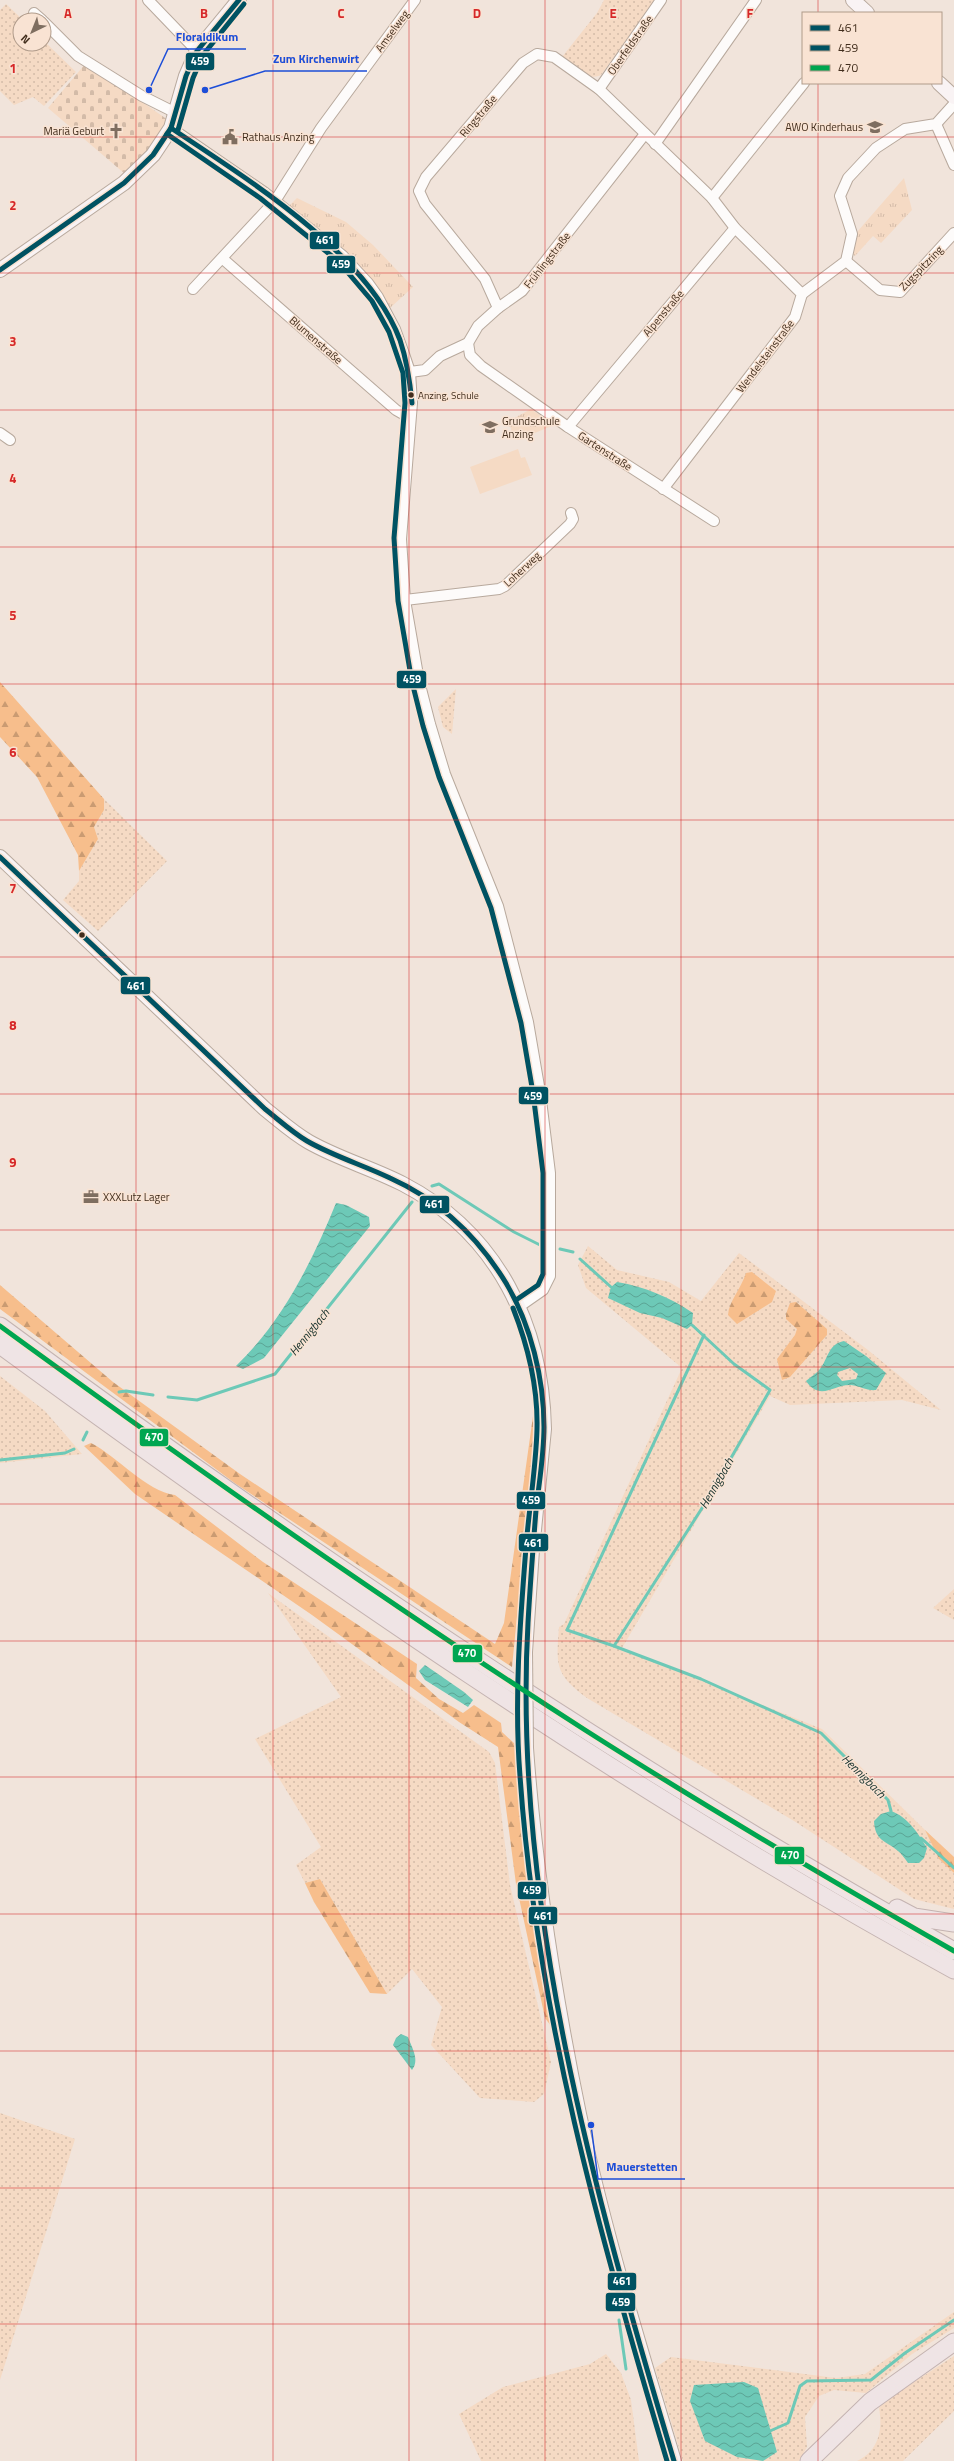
<svg xmlns="http://www.w3.org/2000/svg" width="954" height="2461" viewBox="0 0 954 2461" font-family="'Titillium Web',sans-serif">
  <style>
    .grass { fill: url(#grass-dots) }
    .forest { fill: url(#forest-firs) }
    .cemetery { fill: url(#cemetery-stones) }
    .park { fill: url(#park-tufts) }
    .pitch { fill: #f5dac4 }
    .water { fill: url(#water-waves); fill-rule: evenodd }
    .lines { fill: none; stroke-linecap: round; stroke-linejoin: round }
    .stream { stroke: #6dc9b7; stroke-width: 3 }
    .street-casing { stroke: #b8a99d; stroke-width: 12 }
    .secondary-casing { stroke: #b8a99d; stroke-width: 16 }
    .highway-casing { stroke: #c4b3b1; stroke-width: 19 }
    .street { stroke: #fdfbfa; stroke-width: 10 }
    .secondary { stroke: #f9f3f4; stroke-width: 14 }
    .highway { stroke: #efe4e5; stroke-width: 17 }
    .secondary-bridge-casing { stroke: #b8a99d; stroke-width: 16; stroke-linecap: butt }
    .secondary-bridge { stroke: #f9f3f4; stroke-width: 14 }
    .bus-1-casing { stroke: #f9e3d3; stroke-width: 8 }
    .bus-2-casing { stroke: #f9e3d3; stroke-width: 8 }
    .bus-3-casing { stroke: #f9e3d3; stroke-width: 8 }
    .bus-1 { stroke: #005262; stroke-width: 5 }
    .bus-2 { stroke: #005262; stroke-width: 5 }
    .bus-3 { stroke: #00a651; stroke-width: 5 }
    .grid { fill: none; stroke: #d62828; stroke-width: 1; stroke-opacity: 0.55 }
    .bus-dot { fill: #422e1d; stroke: #f9e3d3; stroke-width: 1.5 }
    .labels { text-anchor: middle; dominant-baseline: central; stroke-width: 3; stroke-linejoin: round; paint-order: stroke }
    .bus-label { font-size: 10px; fill: #422e1d; stroke: #f9e3d3; text-anchor: start }
    .street-label { font-size: 11px; fill: #422e1d; stroke: #f9e3d3 }
    .poi-label { font-size: 11px; fill: #422e1d; stroke: #f9e3d3; text-anchor: start }
    .water-label { font-size: 12px; font-style: italic; fill: #14302b; stroke: #f9e3d3 }
    .grid-label { font-size: 13px; text-anchor: middle; font-weight: bold; fill: #d62828; stroke: #f9e3d3; stroke-width: 3; stroke-linejoin: round; paint-order: stroke }
    .leader { fill: none; stroke: #1d4ed8; stroke-width: 1.5 }
    .callout-dot { fill: #1d4ed8; stroke: #f9e3d3; stroke-width: 1.5 }
    .callout-label { font-size: 12px; text-anchor: middle; font-weight: bold; fill: #1d4ed8; stroke: #f9e3d3; stroke-width: 3; stroke-linejoin: round; paint-order: stroke }
    .line-badge { stroke: #f9e3d3; stroke-width: 1.5 }
    .badge-label { font-size: 11px; text-anchor: middle; font-weight: bold; fill: #fff }
  </style>
  <defs>
    <pattern id="grass-dots" width="8" height="8" patternUnits="userSpaceOnUse"><rect width="8" height="8" fill="#f5dac4"/><path d="M2 2h.1M6 6h.1" fill="none" stroke="#d3bba8" stroke-width="1.8" stroke-linecap="round"/></pattern>
    <pattern id="forest-firs" width="22" height="20" patternUnits="userSpaceOnUse"><rect width="22" height="20" fill="#f7be8c"/><path d="M5 1l3.5 6h-7zM16 11l3.5 6h-7z" fill="#ca9b72"/></pattern>
    <pattern id="cemetery-stones" width="16" height="16" patternUnits="userSpaceOnUse"><rect width="16" height="16" fill="#f5dac4"/><path d="M2 7V4a2 2 0 0 1 4 0v3zM10 15v-3a2 2 0 0 1 4 0v3z" fill="#d3bba8"/></pattern>
    <pattern id="park-tufts" width="24" height="20" patternUnits="userSpaceOnUse"><rect width="24" height="20" fill="#f5dac4"/><path d="M3 7l-1-3M5 7V3M7 7l1-3M15 17l-1-3M17 17v-4M19 17l1-3" fill="none" stroke="#d3bba8"/></pattern>
    <pattern id="water-waves" width="16" height="10" patternUnits="userSpaceOnUse"><rect width="16" height="10" fill="#6dc9b7"/><path d="M0 5q4-4 8 0t8 0" fill="none" stroke="#5ba494"/></pattern>
  </defs>
  <rect width="100%" height="100%" fill="#f1e4db"/>
  <!-- grass -->
  <g class="grass">
    <path d="M604,0H655L601,75C586,82 573,65 562,57L597,13Z"/>
    <path d="M6,4L23,20H20V44H44V41L76,72L44,106L33,97L14,105L0,91V10Z"/>
    <path d="M456,689L452,734L443,727L438,707Z"/>
    <path d="M104,799L167,861L98,931L63,900L79,881V871L98,839L94,827L104,810Z"/>
    <path d="M588,1246L617,1270L669,1282L701,1301L739,1253L868,1350L941,1410L902,1400L790,1405L770,1396L622,1648L822,1729L925,1830L939,1859L954,1873V1909L914,1899L794,1821L587,1698C555,1674 556,1666 559,1627L564,1624L682,1368L586,1288L578,1265Z"/>
    <path d="M0,1376L45,1411L82,1454L0,1463Z"/>
    <path d="M954,1589V1620L933,1608Z"/>
    <path d="M268,1593L489,1752L495,1763L510,1885L551,2062L544,2094L534,2102L480,2098L431,2045L442,2007L412,1969L387,1994L320,1879L305,1883L296,1865L321,1847L255,1739L341,1697Z"/>
    <path d="M0,2113L75,2139L0,2380Z"/>
    <path d="M954,2312V2328L912,2354L866,2393L834,2390L819,2396L805,2417L807,2447L799,2461H683L655,2368L671,2357L836,2378L865,2374Z"/>
    <path d="M606,2354L621,2373L631,2400L639,2461H481L459,2414L503,2387L590,2364Z"/>
    <path d="M954,2356V2411L903,2461H857C879,2451 883,2429 879,2408L885,2401Z"/>
  </g>
  <!-- forest -->
  <g class="forest">
    <path d="M0,682L104,799V810L94,827L98,839L79,871L78,855L37,777L0,737Z"/>
    <path d="M752,1272L776,1291L772,1302L737,1324L728,1315C729,1301 741,1289 746,1273Z"/>
    <path d="M0,1285L113,1382L240,1474L495,1644L504,1623L533,1416L537,1417L512,1667L236,1484L0,1309Z"/>
    <path d="M796,1302L827,1329V1335L790,1377L782,1380L777,1359L795,1335L797,1329L786,1319V1314L790,1303Z"/>
    <path d="M91,1443C118,1457 146,1491 175,1495L263,1562L417,1664L416,1678L439,1699L463,1713L474,1705L501,1723L502,1732L515,1744L533,1919L553,2018L551,2026L545,2018L516,1884L498,1747L459,1722L312,1615L135,1494L84,1446Z"/>
    <path d="M925,1830L954,1857V1873L939,1859Z"/>
    <path d="M320,1879L387,1994L370,1993L314,1902L305,1883Z"/>
  </g>
  <!-- cemetery -->
  <path class="cemetery" d="M86,63L168,120L156,141L125,174L48,108Z"/>
  <!-- park -->
  <g class="park">
    <path d="M904,178L912,210L881,243L873,236L855,256L852,253L857,238V232Z"/>
    <path d="M297,198L346,222L373,245L413,287L390,308L352,256L289,206Z"/>
    <path d="M531,409L554,425L518,440L511,435V428L505,423Z"/>
  </g>
  <!-- pitch -->
  <path class="pitch" d="M518,449L521,458L525,457L532,475L480,494L470,467Z"/>
  <!-- water -->
  <g class="water">
    <path d="M336,1203L346,1205L369,1217L370,1226L264,1358L243,1369L236,1366C282,1322 312,1262 336,1203Z"/>
    <path d="M617,1282C646,1287 669,1297 693,1313L692,1325L687,1329L662,1318L640,1313L608,1298L611,1287Z"/>
    <path d="M844,1341L866,1356L886,1373L876,1390C867,1391 860,1386 851,1385C833,1384 821,1402 806,1381C810,1377 816,1374 820,1369C828,1359 828,1344 844,1341ZM850,1368L858,1374L856,1379L842,1381L837,1375L838,1372Z"/>
    <path d="M425,1665L464,1692L473,1700L468,1707L425,1680L419,1671Z"/>
    <path d="M891,1811C908,1817 918,1833 927,1848L924,1858L919,1863H908C905,1859 902,1854 898,1851C885,1840 875,1841 874,1821L881,1814Z"/>
    <path d="M401,2034L408,2037C412,2048 420,2060 412,2070L393,2045L396,2038Z"/>
    <path d="M744,2382L758,2388L777,2452L763,2461L737,2457L705,2441L690,2401L694,2385Z"/>
  </g>
  <g class="lines">
    <!-- stream -->
    <g class="stream">
      <path d="M432,1186L439,1184L514,1232L542,1246"/>
      <path d="M560,1249L573,1252"/>
      <path d="M580,1259L611,1287"/>
      <path d="M692,1325L734,1364L770,1390L704,1505L614,1646L701,1679L821,1733L888,1800L891,1811"/>
      <path d="M119,1392L126,1391L153,1395"/>
      <path d="M168,1397L197,1400L275,1374L412,1202"/>
      <path d="M83,1440L87,1432"/>
      <path d="M0,1460L65,1453L74,1449"/>
      <path d="M614,1646L567,1630L704,1335"/>
      <path d="M921,1838L954,1868"/>
      <path d="M619,2320L626,2369"/>
      <path d="M770,2431L788,2423L800,2386L807,2381L871,2380L905,2353L954,2320"/>
    </g>
    <defs>
      <g id="street">
        <path d="M148,0L197,51"/>
        <path d="M34,13L42,20"/>
        <path d="M44,22L78,56L142,96L176,113"/>
        <path d="M599,89L661,0"/>
        <path d="M936,124L954,165"/>
        <path d="M171,128L264,192L343,256L368,283L378,297L395,329L404,354L410,372L412,403L401,539L405,600L419,681L430,724L445,774L498,906L528,1022L540,1092L550,1173V1276L543,1290L520,1306"/>
        <path d="M655,144L756,0"/>
        <path d="M712,198L804,83"/>
        <path d="M223,259L396,410L410,418"/>
        <path d="M846,261L880,290L900,292L954,233"/>
        <path d="M193,289L275,201L321,128L415,0"/>
        <path d="M802,294L846,261L852,234L840,196L848,178L876,148L905,129L936,124L954,104"/>
        <path d="M498,308L485,279L425,204L419,191L426,177L523,63L537,54L554,57L599,89L712,198L735,228L802,294L795,317L663,489"/>
        <path d="M468,343L470,355L481,366L568,427L714,521"/>
        <path d="M410,372L425,370L440,356L468,343L478,326L498,308L522,291L645,134"/>
        <path d="M568,427L735,228"/>
        <path d="M0,433L10,440"/>
        <path d="M405,600L499,589L505,586L570,524L573,519L571,513"/>
      </g>
      <g id="secondary">
        <path d="M853,0L867,13"/>
        <path d="M939,83L954,97"/>
        <path d="M0,270L124,183L153,155L171,128L186,76L197,51L239,0"/>
        <path d="M0,857L265,1109C279,1120 293,1133 309,1142C339,1159 372,1168 403,1184C497,1233 542,1325 544,1429L532,1550L525,1652"/>
        <path d="M526,1748C535,1871 554,1993 579,2114C604,2231 639,2346 674,2461"/>
      </g>
      <g id="highway">
        <path d="M0,1326C306,1552 622,1765 954,1951"/>
        <path d="M0,1345C307,1569 620,1787 954,1970"/>
        <path d="M897,1908L914,1917L954,1923"/>
        <path d="M809,2461L870,2402L954,2342"/>
      </g>
    </defs>
    <!-- street casing -->
    <use href="#street" class="street-casing"/>
    <!-- secondary casing -->
    <use href="#secondary" class="secondary-casing"/>
    <!-- highway casing -->
    <use href="#highway" class="highway-casing"/>
    <!-- street -->
    <use href="#street" class="street"/>
    <!-- secondary -->
    <use href="#secondary" class="secondary"/>
    <!-- highway -->
    <use href="#highway" class="highway"/>
    <defs>
      <path id="secondary-bridge" d="M525,1652L526,1748"/>
    </defs>
    <!-- secondary-bridge casing -->
    <use href="#secondary-bridge" class="secondary-bridge-casing"/>
    <!-- secondary-bridge -->
    <use href="#secondary-bridge" class="secondary-bridge"/>
    <defs>
      <g id="bus-1">
        <path d="M171,128C247,179 367,252 400,340C407,361 410,382 412,403"/>
        <path d="M0,270L124,183L153,155L171,128L186,76L197,51L239,0"/>
        <path d="M0,857L265,1109C279,1120 292,1132 307,1141C333,1156 363,1165 390,1178C439,1200 478,1237 506,1283C531,1325 544,1379 544,1427C544,1455 539,1483 536,1510C533,1548 530,1586 528,1623C512,1902 595,2196 674,2461"/>
      </g>
      <g id="bus-2">
        <path d="M178,130L193,78L203,55L244,4"/>
        <path d="M167,134L260,198L338,261L372,301L389,332L403,373L405,403L394,538L398,601L412,682L423,726L439,777L491,908L521,1023L533,1093L543,1173V1274L538,1285L516,1300"/>
        <path d="M513,1308C528,1346 538,1388 537,1429C536,1468 529,1508 526,1547C520,1623 514,1700 520,1776C536,2009 600,2238 667,2461"/>
      </g>
      <path id="bus-3" d="M0,1326C192,1466 385,1602 585,1730C706,1807 830,1880 954,1951"/>
    </defs>
    <!-- bus-1 casing -->
    <use href="#bus-1" class="bus-1-casing"/>
    <!-- bus-2 casing -->
    <use href="#bus-2" class="bus-2-casing"/>
    <!-- bus-3 casing -->
    <use href="#bus-3" class="bus-3-casing"/>
    <!-- bus-1 -->
    <use href="#bus-1" class="bus-1"/>
    <!-- bus-2 -->
    <use href="#bus-2" class="bus-2"/>
    <!-- bus-3 -->
    <use href="#bus-3" class="bus-3"/>
  </g>
  <!-- grid -->
  <path class="grid" d="M136,0V2461M273,0V2461M409,0V2461M545,0V2461M681,0V2461M818,0V13M818,83V2461M0,137H954M0,273H954M0,410H954M0,547H954M0,684H954M0,820H954M0,957H954M0,1094H954M0,1230H954M0,1367H954M0,1504H954M0,1641H954M0,1777H954M0,1914H954M0,2051H954M0,2188H954M0,2324H954"/>
  <!-- icons -->
  <defs>
    <symbol id="school-bare" viewBox="-9 -9 18 18"><path d="M0-5L7-2L0 1L-7-2ZM-4 1L0 2.5L4 1V4Q0 6-4 4Z" fill="#7f6e60" stroke="#f9e3d3" stroke-width="2.5" paint-order="stroke"/></symbol>
    <symbol id="church-bare" viewBox="-9 -9 18 18"><path d="M-1.2-6h2.4v3.5h3.3v2.4h-3.3V6h-2.4V-.1h-3.3v-2.4h3.3Z" fill="#7f6e60" stroke="#f9e3d3" stroke-width="2.5" paint-order="stroke"/></symbol>
    <symbol id="civic-bare" viewBox="-9 -9 18 18"><path d="M-.6-6.5H3V-4.5H.6V-3L4-1V1h2V6H-6V1h2V-1L-.6-3ZM-1.2 2.5V6h2.4V2.5Z" fill="#7f6e60" stroke="#f9e3d3" stroke-width="2.5" paint-order="stroke"/></symbol>
    <symbol id="office-bare" viewBox="-9 -9 18 18"><path d="M-6-3h4V-5.5h4V-3h4V5H-6ZM-1-4.5V-3h2v-1.5ZM-6 0V1H6V0Z" fill="#7f6e60" stroke="#f9e3d3" stroke-width="2.5" paint-order="stroke"/></symbol>
  </defs>
  <g fill-rule="evenodd">
    <use href="#school-bare" x="864" y="116" width="22" height="22"/>
    <use href="#church-bare" x="105" y="120" width="22" height="22"/>
    <use href="#civic-bare" x="219" y="126" width="22" height="22"/>
    <use href="#school-bare" x="479" y="416" width="22" height="22"/>
    <use href="#office-bare" x="80" y="1186" width="22" height="22"/>
  </g>
  <!-- markers -->
  <g class="bus-dot">
    <circle cx="411" cy="395" r="3.5"/>
    <circle cx="82" cy="935" r="3.5"/>
  </g>
  <g class="labels">
    <!-- bus labels -->
    <g class="bus-label">
      <text x="418" y="395">Anzing, Schule</text>
    </g>
    <!-- street labels -->
    <g class="street-label">
      <text transform="translate(392 31) rotate(-54)">Amselweg</text>
      <text transform="translate(630 45) rotate(-55)">Oberfeldstraße</text>
      <text transform="translate(478 116) rotate(-50)">Ringstraße</text>
      <text transform="translate(547 260) rotate(-52)">Frühlingstraße</text>
      <text transform="translate(921 268) rotate(-46)">Zugspitzring</text>
      <text transform="translate(663 313) rotate(-50)">Alpenstraße</text>
      <text transform="translate(316 340) rotate(41)">Blumenstraße</text>
      <text transform="translate(765 356) rotate(-53)">Wendelsteinstraße</text>
      <text transform="translate(605 451) rotate(33)">Gartenstraße</text>
      <text transform="translate(522 569) rotate(-43)">Loherweg</text>
    </g>
    <!-- poi labels -->
    <g class="poi-label">
      <text x="863" y="127" text-anchor="end">AWO Kinderhaus</text>
      <text x="104" y="131" text-anchor="end">Mariä Geburt</text>
      <text x="242" y="137">Rathaus Anzing</text>
      <text x="502" y="421">Grundschule<tspan x="502" dy="13">Anzing</tspan></text>
      <text x="103" y="1197">XXXLutz Lager</text>
    </g>
    <!-- water labels -->
    <g class="water-label">
      <text transform="translate(309 1332) rotate(-51)">Hennigbach</text>
      <text transform="translate(716 1483) rotate(-60)">Hennigbach</text>
      <text transform="translate(864 1776) rotate(45)">Hennigbach</text>
    </g>
  </g>
  <g class="grid-label">
    <text x="68" y="18">A</text>
    <text x="204" y="18">B</text>
    <text x="341" y="18">C</text>
    <text x="477" y="18">D</text>
    <text x="613" y="18">E</text>
    <text x="750" y="18">F</text>
    <text x="13" y="73">1</text>
    <text x="13" y="210">2</text>
    <text x="13" y="346">3</text>
    <text x="13" y="483">4</text>
    <text x="13" y="620">5</text>
    <text x="13" y="757">6</text>
    <text x="13" y="893">7</text>
    <text x="13" y="1030">8</text>
    <text x="13" y="1167">9</text>
  </g>
  <!-- callouts -->
  <path class="leader" d="M149 90L168 49H246M205 90L265 71H367M591 2125L598 2179H685"/>
  <g class="callout-dot">
    <circle cx="149" cy="90" r="4"/>
    <circle cx="205" cy="90" r="4"/>
    <circle cx="591" cy="2125" r="4"/>
  </g>
  <g class="callout-label">
    <text x="207" y="41">Floraldikum</text>
    <text x="316" y="63">Zum Kirchenwirt</text>
    <text x="642" y="2171">Mauerstetten</text>
  </g>
  <g class="line-badge">
    <rect x="185" y="52" width="30" height="19" rx="4" fill="#005262"/>
    <rect x="309" y="231" width="31" height="19" rx="4" fill="#005262"/>
    <rect x="326" y="255" width="30" height="19" rx="4" fill="#005262"/>
    <rect x="396" y="670" width="31" height="19" rx="4" fill="#005262"/>
    <rect x="120" y="976" width="31" height="19" rx="4" fill="#005262"/>
    <rect x="518" y="1086" width="31" height="19" rx="4" fill="#005262"/>
    <rect x="419" y="1195" width="31" height="19" rx="4" fill="#005262"/>
    <rect x="139" y="1428" width="30" height="19" rx="4" fill="#00a651"/>
    <rect x="516" y="1491" width="30" height="19" rx="4" fill="#005262"/>
    <rect x="518" y="1533" width="31" height="19" rx="4" fill="#005262"/>
    <rect x="452" y="1644" width="31" height="19" rx="4" fill="#00a651"/>
    <rect x="774" y="1846" width="31" height="19" rx="4" fill="#00a651"/>
    <rect x="517" y="1881" width="30" height="19" rx="4" fill="#005262"/>
    <rect x="528" y="1906" width="30" height="19" rx="4" fill="#005262"/>
    <rect x="607" y="2272" width="30" height="19" rx="4" fill="#005262"/>
    <rect x="605" y="2292" width="31" height="20" rx="4" fill="#005262"/>
  </g>
  <g class="badge-label">
    <text x="200" y="65">459</text>
    <text x="325" y="244">461</text>
    <text x="341" y="268">459</text>
    <text x="412" y="683">459</text>
    <text x="136" y="990">461</text>
    <text x="533" y="1100">459</text>
    <text x="434" y="1208">461</text>
    <text x="154" y="1441">470</text>
    <text x="531" y="1504">459</text>
    <text x="533" y="1547">461</text>
    <text x="467" y="1657">470</text>
    <text x="790" y="1859">470</text>
    <text x="532" y="1894">459</text>
    <text x="543" y="1920">461</text>
    <text x="622" y="2285">461</text>
    <text x="621" y="2306">459</text>
  </g>
  <!-- legend -->
  <rect x="802" y="12" width="140" height="72" fill="#f9e3d3" stroke="#b09b8a"/>
  <rect x="810" y="25" width="20" height="6" fill="#005262" stroke="#b09b8a"/>
  <text x="838" y="32" font-size="12" fill="#422e1d">461</text>
  <rect x="810" y="45" width="20" height="6" fill="#005262" stroke="#b09b8a"/>
  <text x="838" y="52" font-size="12" fill="#422e1d">459</text>
  <rect x="810" y="65" width="20" height="6" fill="#00a651" stroke="#b09b8a"/>
  <text x="838" y="72" font-size="12" fill="#422e1d">470</text>
  <!-- north arrow -->
  <g transform="translate(32 32) rotate(223)"><circle r="19" fill="#f9e3d3" stroke="#b09b8a"/>
  <path d="M0-3L7 15L0 10L-7 15Z" fill="#7f6e60"/>
  <text y="-6" font-size="11" font-weight="bold" text-anchor="middle" fill="#422e1d">N</text>
  </g>
</svg>
